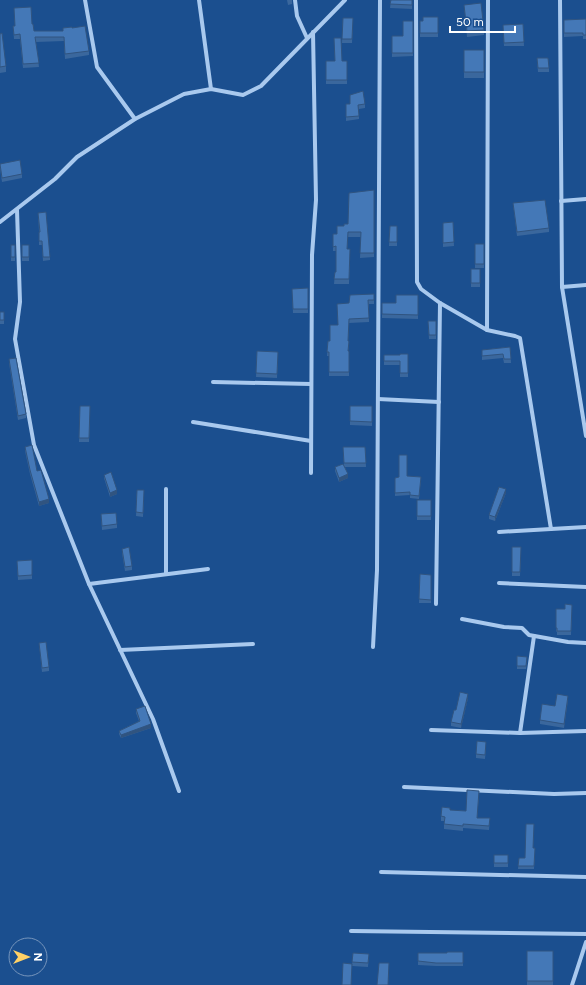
<svg xmlns="http://www.w3.org/2000/svg" width="586" height="985" viewBox="0 0 586 985" font-family="Figtree,sans-serif">
  <style>
    .lines { fill: none; stroke-linecap: round; stroke-linejoin: round }
    .street { stroke: #a9c9ee; stroke-width: 4 }
    .wall { fill: #3a679d }
    .shaded-wall { fill: #305480 }
    .building { fill: #4478b7; stroke: #305480 }
  </style>
  <rect width="100%" height="100%" fill="#1b4f8f"/>
  <g class="lines">
    <!-- street -->
    <g class="street">
      <path d="M85,0L97,67L135,119"/>
      <path d="M199,0L211,89"/>
      <path d="M295,0L297,16L307,38"/>
      <path d="M416,0L417,282L421,289L440,303L487,330L515,336L520,338L551,529L586,527"/>
      <path d="M560,0L562,287L586,436"/>
      <path d="M561,201L586,199"/>
      <path d="M17,210L20,302L15,339L34,445L89,584L153,719L179,791"/>
      <path d="M0,222L55,179L77,157L135,119L184,94L211,89L243,95L261,86L345,0"/>
      <path d="M562,287L586,285"/>
      <path d="M487,330L488,0"/>
      <path d="M213,382L311,384"/>
      <path d="M378,399L439,402"/>
      <path d="M193,422L311,441"/>
      <path d="M311,473L312,255L316,200L313,32"/>
      <path d="M166,489V574"/>
      <path d="M499,532L551,529"/>
      <path d="M499,583L586,587"/>
      <path d="M89,584L208,569"/>
      <path d="M436,604L440,303"/>
      <path d="M462,619L504,627L522,628L529,635L568,642L586,643"/>
      <path d="M373,647L377,570L380,0"/>
      <path d="M120,650L253,644"/>
      <path d="M431,730L520,733L586,731"/>
      <path d="M520,733L534,636"/>
      <path d="M404,787L554,794L586,793"/>
      <path d="M381,872L586,877"/>
      <path d="M351,931L586,934"/>
      <path d="M572,985L586,942"/>
    </g>
  </g>
  <!-- wall -->
  <g class="wall">
    <path d="M287,0H292V4L288,5Z"/>
    <path d="M391,0H412V9L390,8Z"/>
    <path d="M464,5L484,30V35L467,37Z"/>
    <path d="M14,8L32,24L34,31H63L72,28L89,51V55L65,59L64,41L36,42L39,67L23,68L20,39H14L13,26H15Z"/>
    <path d="M438,17V37H420V21H423Z"/>
    <path d="M343,18H353L352,43H342Z"/>
    <path d="M586,19V39H583V36L564,37V20Z"/>
    <path d="M413,21V56L392,57V36H403Z"/>
    <path d="M523,24L524,46H504L503,25Z"/>
    <path d="M0,34L6,66V72L0,73Z"/>
    <rect x="464" y="50" width="20" height="28"/>
    <path d="M537,58L549,68V72H538Z"/>
    <rect x="326" y="61" width="21" height="23"/>
    <path d="M346,104H365V108L359,109V119L346,121Z"/>
    <path d="M0,164L22,174V178L2,182L0,168Z"/>
    <path d="M374,190V257L360,258L361,237H348L347,249H350L349,284H334L335,272H336V251H333V234H337L344,226L348,224Z"/>
    <path d="M513,203L549,228V232L517,236Z"/>
    <path d="M38,213L50,257V260L43,261L42,245H39V232Z"/>
    <path d="M453,222L454,246L443,247V223Z"/>
    <path d="M390,226H397V246H389Z"/>
    <rect x="475" y="244" width="9" height="24"/>
    <rect x="11" y="245" width="4" height="16"/>
    <rect x="22" y="245" width="7" height="16"/>
    <rect x="471" y="269" width="9" height="18"/>
    <path d="M308,288V313H293L292,289Z"/>
    <path d="M374,294V304H369V322L349,323L348,341L349,345L348,351H349V376H329V356H327L328,341H330L349,303Z"/>
    <path d="M418,295V319L382,318V303H396Z"/>
    <rect x="0" y="312" width="4" height="12"/>
    <path d="M428,321H436V339H429Z"/>
    <path d="M510,347L511,363H504L503,358L482,360V350Z"/>
    <path d="M257,351L278,352L277,378L256,377Z"/>
    <path d="M408,354V377H400V365H384V355H400Z"/>
    <path d="M9,359L26,414V418L18,420L9,363Z"/>
    <path d="M80,406H90L89,442H79Z"/>
    <path d="M350,406H372V426L350,425Z"/>
    <path d="M25,447L37,471L49,503L39,506L30,474L25,451Z"/>
    <path d="M343,447H365L366,467H345L348,478L339,482L335,471V467L344,465Z"/>
    <path d="M104,475L117,494L110,497L104,478Z"/>
    <path d="M407,476L421,477L419,499L410,498V495L395,496V478L399,477Z"/>
    <path d="M137,490H144L143,517L136,516Z"/>
    <path d="M506,493L495,521L489,519V515Z"/>
    <rect x="417" y="500" width="14" height="20"/>
    <path d="M101,514L117,524V528L102,530Z"/>
    <path d="M512,547H521L520,576H512Z"/>
    <path d="M122,549L132,566V570L125,571L122,553Z"/>
    <path d="M32,560V579L18,580L17,561Z"/>
    <path d="M420,574L431,575V603H419Z"/>
    <path d="M572,605L571,635H557V632L556,631V609H565Z"/>
    <path d="M39,643L49,667V671L42,672Z"/>
    <path d="M517,656L527,660L526,669H517Z"/>
    <path d="M468,698L461,728L451,726V722L456,710Z"/>
    <path d="M568,700L564,728L540,724V720L555,706Z"/>
    <path d="M136,709L151,728L121,738L119,734V731L139,721L136,713Z"/>
    <path d="M486,746L485,759L476,758V754Z"/>
    <path d="M479,796L477,818H490L489,830L463,828V831L444,829V821H441V816L450,810L466,811Z"/>
    <path d="M533,848H535L534,869H518L519,858H525Z"/>
    <rect x="494" y="855" width="14" height="12"/>
    <rect x="527" y="951" width="26" height="34"/>
    <path d="M463,952V966H436L418,965V953H447Z"/>
    <path d="M353,953L369,954L368,967L352,966Z"/>
  </g>
  <!-- shaded-wall -->
  <g class="shaded-wall">
    <path d="M348,474V478L339,482V478Z"/>
    <path d="M506,489V493L495,521V517Z"/>
    <path d="M117,490V494L110,497V493Z"/>
    <path d="M49,499V503L39,506V502Z"/>
    <path d="M468,694V698L461,728V724Z"/>
    <path d="M568,696V700L564,728V724Z"/>
    <path d="M151,724V728L121,738V735Z"/>
  </g>
  <!-- building -->
  <g class="building">
    <path d="M391,0H412V5L390,4Z"/>
    <path d="M481,3L484,30L467,31L464,5Z"/>
    <path d="M31,7L32,24H33L34,31H63V28L72,27V28L85,26L89,51L65,54L64,37H35L39,63L23,64L20,34L14,35L13,26H15L14,8Z"/>
    <path d="M423,17H438V33H420V21H423Z"/>
    <path d="M343,18H353L352,39H342Z"/>
    <path d="M586,19V35H583V33H564V20Z"/>
    <path d="M403,21H413V53H392V36H403Z"/>
    <path d="M523,24L524,42L504,43L503,25Z"/>
    <path d="M2,33L6,66L0,67V34Z"/>
    <path d="M334,38H341L342,61H347V80H326V61H335Z"/>
    <rect x="464" y="50" width="20" height="22"/>
    <path d="M537,58H548L549,68H538Z"/>
    <path d="M363,91L365,104L358,105L359,116L346,117V104H350V95Z"/>
    <path d="M20,160L22,174L2,178L0,164Z"/>
    <path d="M374,190V253H360L361,232H348L347,249H350L349,279H334L335,272H336V246L333,247V234H337V226H344V224H348L349,193Z"/>
    <path d="M545,200L549,228L517,232L513,203Z"/>
    <path d="M46,212L50,257H43L42,241H39V232H40L38,213Z"/>
    <path d="M453,222L454,242L443,243V223Z"/>
    <path d="M390,226H397V242H389Z"/>
    <rect x="475" y="244" width="9" height="20"/>
    <rect x="11" y="245" width="4" height="12"/>
    <rect x="22" y="245" width="7" height="12"/>
    <rect x="471" y="269" width="9" height="14"/>
    <path d="M308,288V309H293L292,289Z"/>
    <path d="M374,294V300H368L369,318L349,319L348,341H349L348,351H349V372H329V352H327L328,341H330V325H338L337,304L349,303L350,295Z"/>
    <path d="M396,295H418V315L382,314V303H396Z"/>
    <rect x="0" y="312" width="4" height="8"/>
    <path d="M428,321H436V335H429Z"/>
    <path d="M510,347L511,359H504L503,354L482,356V350Z"/>
    <path d="M257,351L278,352L277,374L256,373Z"/>
    <path d="M400,354H408V373H400V361H384V355H400Z"/>
    <path d="M16,358L26,414L18,416L9,359Z"/>
    <path d="M80,406H90L89,438H79Z"/>
    <path d="M350,406H372V422L350,421Z"/>
    <path d="M32,445L37,471L41,470L49,499L39,502L30,470L25,447Z"/>
    <path d="M343,447H365L366,463H344Z"/>
    <path d="M399,455H407V476L421,477L419,496L410,495V492L395,493V478L399,477Z"/>
    <path d="M343,464L348,474L339,478L335,467Z"/>
    <path d="M111,472L117,490L110,493L104,475Z"/>
    <path d="M499,487L506,489L495,517L489,515Z"/>
    <path d="M137,490H144L143,513L136,512Z"/>
    <rect x="417" y="500" width="14" height="16"/>
    <path d="M116,513L117,524L102,526L101,514Z"/>
    <path d="M129,547L132,566L125,567L122,549Z"/>
    <path d="M512,547H521L520,572H512Z"/>
    <path d="M32,560V575L18,576L17,561Z"/>
    <path d="M420,574L431,575V600L419,599Z"/>
    <path d="M565,604L572,605L571,631H557V628H556V609H565Z"/>
    <path d="M46,642L49,667L42,668L39,643Z"/>
    <path d="M517,656L527,657L526,666H517Z"/>
    <path d="M460,692L468,694L461,724L451,722L454,710H456Z"/>
    <path d="M557,694L568,696L564,724L540,720L542,704L555,706Z"/>
    <path d="M145,706L151,724L121,735L119,731L140,721L136,709Z"/>
    <path d="M477,741L486,742L485,755L476,754Z"/>
    <path d="M467,790L479,791L477,818H490L489,826L463,824V826L444,824L445,817L441,816L442,807L450,808V810L466,811Z"/>
    <path d="M526,824H534L533,848H535L534,866H518L519,858H525Z"/>
    <rect x="494" y="855" width="14" height="8"/>
    <rect x="527" y="951" width="26" height="30"/>
    <path d="M447,952H463V963H436L418,961V953H447Z"/>
    <path d="M353,953L369,954L368,963L352,962Z"/>
    <path d="M343,963L352,964L351,985H342Z"/>
    <path d="M379,963H389L388,985H377Z"/>
  </g>
  <!-- north arrow -->
  <g transform="translate(28 957) rotate(90)"><circle r="19" fill="#1b4f8f" stroke="#7695bc"/>
  <path d="M0-3L7 15L0 10L-7 15Z" fill="#ffd166"/>
  <text y="-6" font-size="11" font-weight="bold" text-anchor="middle" fill="#ffffff">N</text>
  </g>
  <!-- scale -->
  <path d="M450 26v6h65v-6" fill="none" stroke="#ffffff" stroke-width="2"/>
  <text x="456" y="26" font-size="12" fill="#ffffff" stroke="#1b4f8f" stroke-width="3" paint-order="stroke">50 m</text>
</svg>
